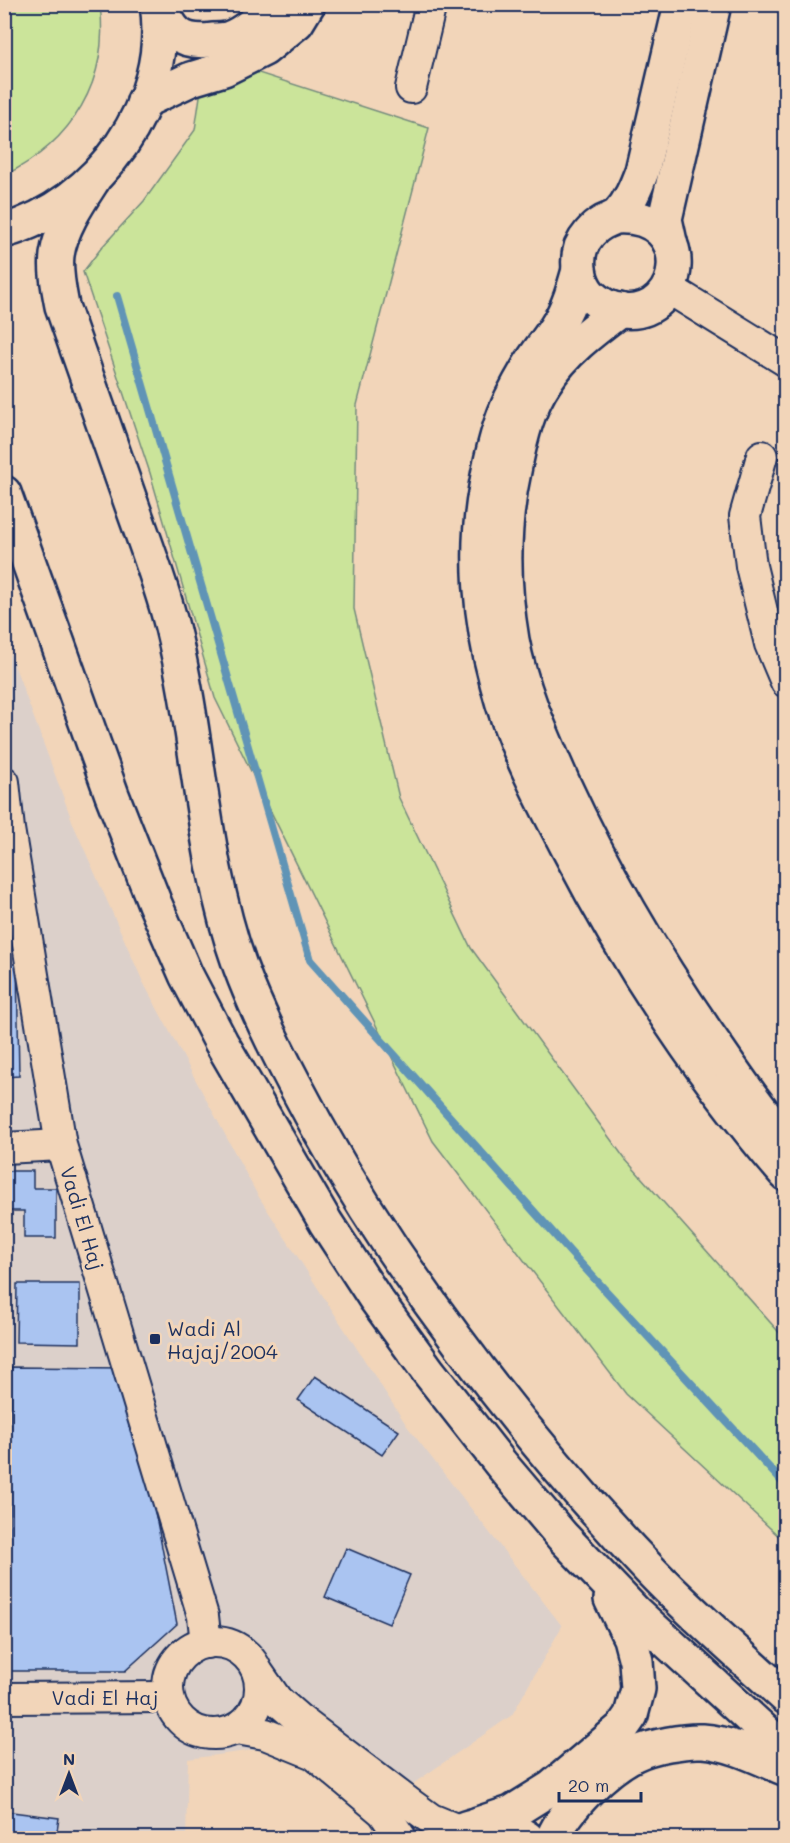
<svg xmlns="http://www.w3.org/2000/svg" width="790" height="1843" viewBox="0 0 790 1843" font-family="Mali,sans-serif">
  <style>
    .built { fill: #dcd0ca }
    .green { fill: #cbe49a; stroke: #738a7c; stroke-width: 1.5 }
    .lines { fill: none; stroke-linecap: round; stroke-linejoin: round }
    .stream { stroke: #6194b6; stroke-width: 8 }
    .building { fill: #aac4f1; stroke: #1b2f5e; stroke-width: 1.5 }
    .minor-casing { stroke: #1b2f5e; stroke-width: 34 }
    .tertiary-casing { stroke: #1b2f5e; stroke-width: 38 }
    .trunk-casing { stroke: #1b2f5e; stroke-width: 38 }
    .minor { stroke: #f2d5b9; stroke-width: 30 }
    .tertiary { stroke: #f2d5b9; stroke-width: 33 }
    .trunk { stroke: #f2d5b9; stroke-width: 33 }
    .poi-dot { fill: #1b2f5e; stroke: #f2d5b9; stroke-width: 2 }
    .labels { text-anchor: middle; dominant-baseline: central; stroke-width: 6; stroke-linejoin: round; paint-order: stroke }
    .street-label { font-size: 20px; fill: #1b2f5e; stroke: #f2d5b9 }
    .poi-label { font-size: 20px; fill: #1b2f5e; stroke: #f2d5b9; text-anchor: start }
  </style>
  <rect width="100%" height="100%" fill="#f2d5b9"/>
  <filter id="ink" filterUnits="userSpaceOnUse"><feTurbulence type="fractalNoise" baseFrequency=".0167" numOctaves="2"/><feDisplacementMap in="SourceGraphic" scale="12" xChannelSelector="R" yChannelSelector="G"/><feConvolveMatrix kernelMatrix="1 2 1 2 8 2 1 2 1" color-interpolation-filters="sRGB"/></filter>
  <g filter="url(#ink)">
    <!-- built -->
    <path class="built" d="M4,637L74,826L143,982L257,1194L407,1426L562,1626L512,1715L381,1806L275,1747L188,1759L186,1838H5Z"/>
    <!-- green -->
    <g class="green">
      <path d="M5,4L100,5C110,81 72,142 5,175Z"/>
      <path d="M206,56L429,128L357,405L354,609L399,798L471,948L625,1159L785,1339V1542L626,1394L433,1141L215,698L150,473L83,272L102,247L144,201L195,130Z"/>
    </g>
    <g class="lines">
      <!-- stream -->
      <path class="stream" d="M117,296L310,960L571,1253L786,1486"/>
    </g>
    <!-- building -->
    <g class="building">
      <path d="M4,964H17L19,1076L4,1077Z"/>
      <path d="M4,1171H33V1188H56V1238H24V1211H4Z"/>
      <path d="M17,1284H80V1343L16,1342Z"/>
      <path d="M11,1367L127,1368L177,1624L125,1671H9Z"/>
      <path d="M315,1376L399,1431L382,1455L298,1400Z"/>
      <path d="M346,1548L410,1575L389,1624L325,1597Z"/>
      <path d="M4,1811L59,1818L56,1838H4Z"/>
    </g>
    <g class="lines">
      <defs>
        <g id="minor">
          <path d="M411,88L431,4"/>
          <path d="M668,288L786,361"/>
          <path d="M762,456L745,516L751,566L770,644L786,682"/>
          <path d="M4,782L9,829L61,1145L203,1616L206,1643"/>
          <path d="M4,1148L61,1145"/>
          <circle cx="214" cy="1688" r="46"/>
          <path d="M259,1674L277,1700L300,1720L409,1803L431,1819L458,1830"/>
          <path d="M4,1698L169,1697"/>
          <path d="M237,1729L265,1734L314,1754L383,1812L401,1838"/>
        </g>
        <g id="tertiary">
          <path d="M160,4C171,32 180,44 212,40C217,40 225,40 230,38C245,33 264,15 276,4"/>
          <path d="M144,101L191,79L224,69L264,49L297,22L308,4"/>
          <path d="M616,217C699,212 686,319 622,311C609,309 599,304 590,295C579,283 576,262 581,247C585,238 593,228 602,223C607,220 613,219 618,215C630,202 636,187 642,171L681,4"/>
          <path d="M670,242L665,219L714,4"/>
          <path d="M579,270C575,284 571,300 564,313C555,333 539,349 528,368C522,378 516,389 511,399C498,426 491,458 486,487C474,550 480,621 497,683C512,742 541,797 569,850C629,966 700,1075 786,1174"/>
          <path d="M620,310C592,331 564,352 545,382C528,407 521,437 515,466C502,524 502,582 512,640C521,690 543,737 563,783C606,876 656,961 715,1045C737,1077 760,1111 786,1140"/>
          <path d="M446,1838C474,1819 499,1821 527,1838"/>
        </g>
        <g id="trunk">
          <path d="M93,180C78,203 61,228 57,255C55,272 59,290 62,306C84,370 107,433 129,497C144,540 161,583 172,627C200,739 201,857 240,966C255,1007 274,1045 294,1083C324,1141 357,1196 393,1250C470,1363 555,1471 650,1570C693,1615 740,1655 786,1697"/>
          <path d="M4,231C98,205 172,103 157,4"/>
          <path d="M4,493L112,795L155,904L186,975L221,1042L326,1223L375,1298L428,1371L501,1464L562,1536L635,1612L786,1751"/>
          <path d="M478,1824L511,1813L551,1788L622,1728L631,1715L638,1689L636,1661L630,1638L611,1599"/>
          <path d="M553,1838C566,1808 605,1769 635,1754C652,1746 684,1740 703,1741C731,1743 760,1758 786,1769"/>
        </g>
      </defs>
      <!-- minor casing -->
      <use href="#minor" class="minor-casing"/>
      <!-- tertiary casing -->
      <use href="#tertiary" class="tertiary-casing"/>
      <!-- trunk casing -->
      <use href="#trunk" class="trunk-casing"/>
      <!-- minor -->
      <use href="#minor" class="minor"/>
      <!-- tertiary -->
      <use href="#tertiary" class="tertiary"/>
      <!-- trunk -->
      <use href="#trunk" class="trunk"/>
    </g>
  </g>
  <!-- markers -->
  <rect class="poi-dot" x="149" y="1333" width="12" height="12" rx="3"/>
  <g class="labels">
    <!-- street labels -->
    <g class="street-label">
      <text transform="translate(83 1218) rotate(73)">Vadi El Haj</text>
      <text x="105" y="1697">Vadi El Haj</text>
    </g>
    <!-- poi labels -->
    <g class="poi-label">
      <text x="167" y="1328">Wadi Al<tspan x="167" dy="23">Hajaj/2004</tspan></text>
    </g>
  </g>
  <!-- margin -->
  <rect width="790" height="1843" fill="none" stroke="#f2d5b9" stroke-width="24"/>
  <rect x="12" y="12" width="766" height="1819" fill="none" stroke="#1b2f5e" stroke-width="2" filter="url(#ink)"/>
  <!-- north arrow -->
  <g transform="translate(69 1774)" stroke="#f2d5b9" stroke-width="4.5" paint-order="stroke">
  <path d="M0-4.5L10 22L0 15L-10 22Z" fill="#1b2f5e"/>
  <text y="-9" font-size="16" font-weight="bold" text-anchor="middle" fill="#1b2f5e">N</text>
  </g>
  <!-- scale -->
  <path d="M559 1792v9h82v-9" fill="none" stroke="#1b2f5e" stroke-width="3"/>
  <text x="568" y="1792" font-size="18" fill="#1b2f5e" stroke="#f2d5b9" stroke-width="4.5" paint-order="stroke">20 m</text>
</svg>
